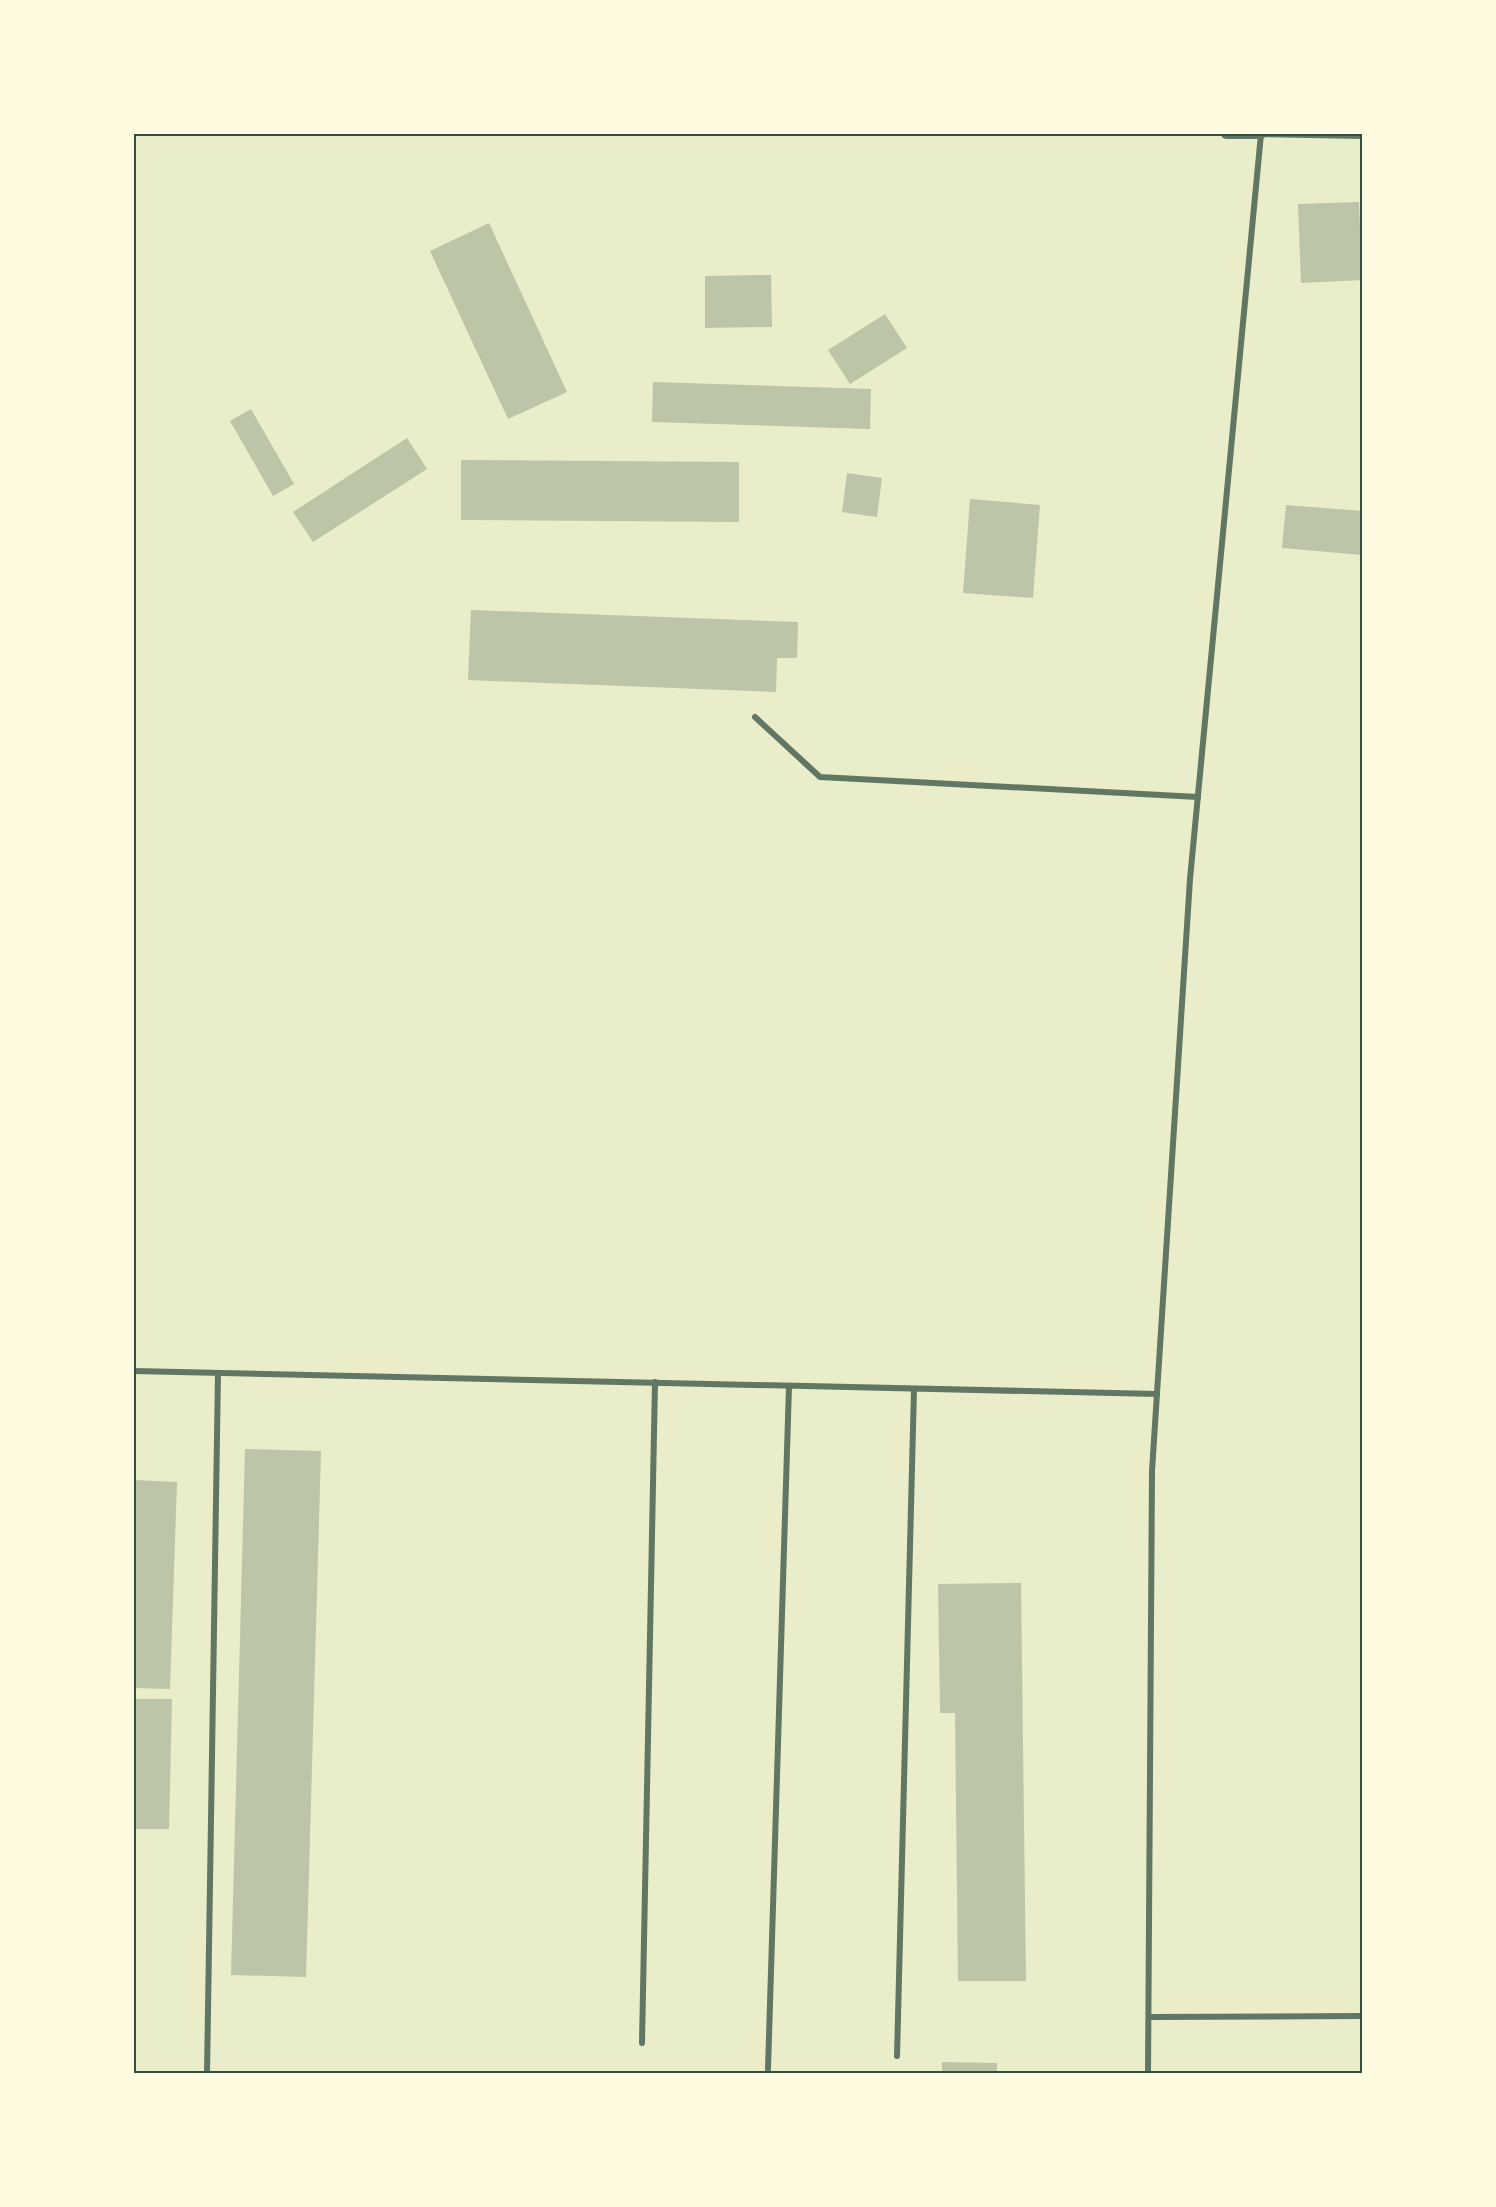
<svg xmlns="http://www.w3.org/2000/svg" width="1496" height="2207" viewBox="0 0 1496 2207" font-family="Arial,sans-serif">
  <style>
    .building { fill: #bcc5a7 }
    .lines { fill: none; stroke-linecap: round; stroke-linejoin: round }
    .minor { stroke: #617663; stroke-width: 6 }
    .tertiary { stroke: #617663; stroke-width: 10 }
    .neatline { fill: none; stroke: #344e41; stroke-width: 2 }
  </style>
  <rect width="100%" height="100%" fill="#e9edc9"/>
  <!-- building -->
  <g class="building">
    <path d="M1359,202L1362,280L1301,283L1298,204Z"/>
    <path d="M489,223L567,392L508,419L430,251Z"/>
    <path d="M771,275L772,327L705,328V276Z"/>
    <path d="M885,314L907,348L850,384L828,350Z"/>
    <path d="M653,382L871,389L870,429L652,422Z"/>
    <path d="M251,409L294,484L273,496L230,421Z"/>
    <path d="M407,438L427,469L313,542L293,512Z"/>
    <path d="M461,460L739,462V522L461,520Z"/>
    <path d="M847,473L882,478L877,517L842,512Z"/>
    <path d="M970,499L1040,505L1033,598L963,593Z"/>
    <path d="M1286,505L1362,511V555L1282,548Z"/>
    <path d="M471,610L798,622L797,658H777L776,692L468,680Z"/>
    <path d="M245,1449L321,1451L306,1977L231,1975Z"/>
    <path d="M134,1480L177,1482L170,1689L134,1688Z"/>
    <path d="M1021,1583L1026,1981H958L955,1713H940L938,1584Z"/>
    <path d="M134,1699H172L169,1829H134Z"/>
    <path d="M942,2062L997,2063V2074H942Z"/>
  </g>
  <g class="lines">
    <!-- minor -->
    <g class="minor">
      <path d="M755,717L820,777L1198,797"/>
      <path d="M134,1371L1157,1394"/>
      <path d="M1149,2017L1362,2016"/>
      <path d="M642,2043L655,1382"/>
      <path d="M897,2056L914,1389"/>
      <path d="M768,2069L789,1386"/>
      <path d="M207,2074L218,1373"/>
      <path d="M1148,2074L1152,1471L1190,879L1261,134L1362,136"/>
    </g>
    <!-- tertiary -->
    <path class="tertiary" d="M1226,134H1261"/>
  </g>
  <!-- border -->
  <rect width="1496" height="2207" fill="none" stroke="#fefae0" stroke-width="270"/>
  <rect x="135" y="135" width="1226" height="1937" class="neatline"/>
</svg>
